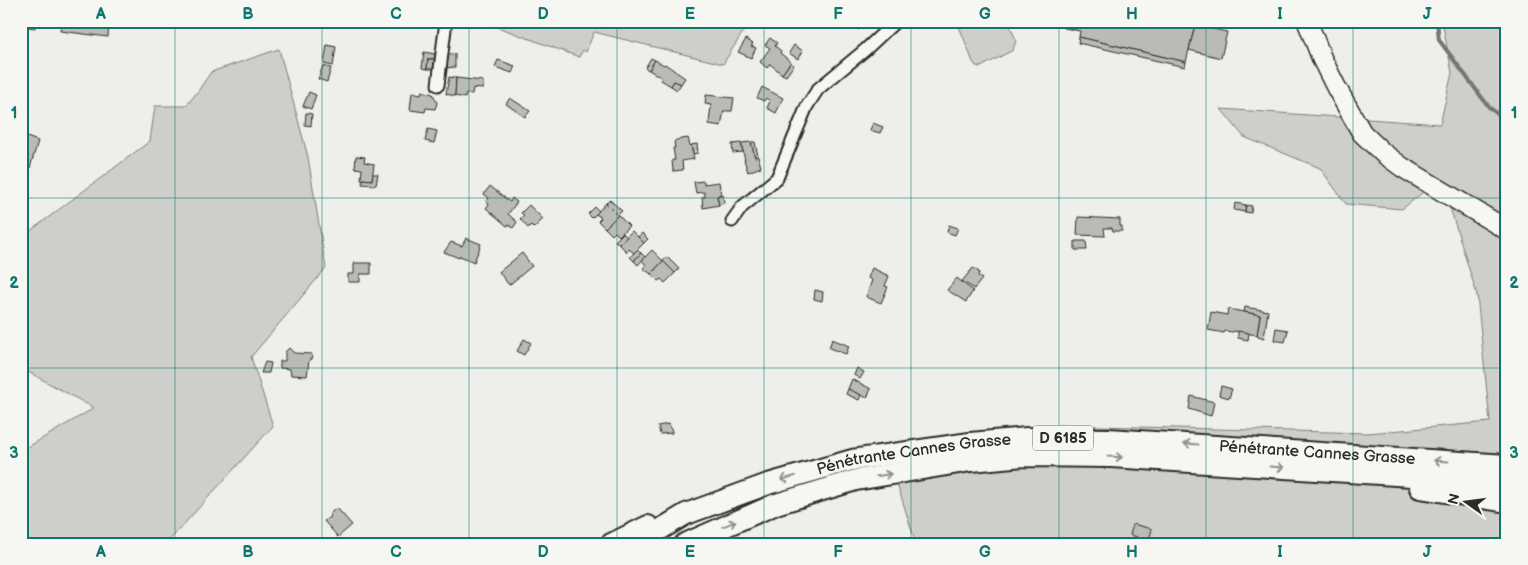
<svg xmlns="http://www.w3.org/2000/svg" width="1528" height="565" viewBox="0 0 1528 565" font-family="'Balsamiq Sans',sans-serif">
  <style>
    .green { fill: #cececa; stroke: #7c7c7a }
    .lines { fill: none; stroke-linecap: round; stroke-linejoin: round }
    .stream { stroke: #757573; stroke-width: 4 }
    .building { fill: #babab7; stroke: #2b2b2b }
    .minor-casing { stroke: #2b2b2b; stroke-width: 15 }
    .primary-casing { stroke: #2b2b2b; stroke-width: 22 }
    .trunk-casing { stroke: #2b2b2b; stroke-width: 24 }
    .minor { stroke: #f6f6f2; stroke-width: 11 }
    .primary { stroke: #f6f6f2; stroke-width: 19 }
    .trunk { stroke: #f6f6f2; stroke-width: 20 }
    .oneway { stroke: #90908e }
    .grid { fill: none; stroke: #0f766e; stroke-width: 1; stroke-opacity: 0.55 }
    .labels { text-anchor: middle; dominant-baseline: central; stroke-width: 5; stroke-linejoin: round; paint-order: stroke }
    .shield { fill: #f6f6f2; stroke: #686867; stroke-width: 1 }
    .shield-label { font-size: 15px; font-weight: bold; fill: #2b2b2b }
    .street-label { font-size: 16px; fill: #2b2b2b; stroke: #f6f6f2 }
    .neatline { fill: none; stroke: #0f766e; stroke-width: 2 }
    .grid-label { font-size: 16px; text-anchor: middle; font-weight: bold; fill: #0f766e }
  </style>
  <rect width="100%" height="100%" fill="#eeeeea"/>
  <filter id="ink" filterUnits="userSpaceOnUse"><feTurbulence type="fractalNoise" baseFrequency=".02" numOctaves="2"/><feDisplacementMap in="SourceGraphic" scale="10" xChannelSelector="R" yChannelSelector="G"/><feConvolveMatrix kernelMatrix="1 2 1 2 8 2 1 2 1" color-interpolation-filters="sRGB"/></filter>
  <g filter="url(#ink)">
    <!-- green -->
    <g class="green">
      <path d="M481,21H750L723,64L594,32L586,52L583,50L579,57Z"/>
      <path d="M957,21H1008L1016,40L1013,50L981,67L976,66L973,62Z"/>
      <path d="M1442,21H1507V544H916L885,445L1061,425L1368,433L1490,422L1477,295L1441,178L1402,209L1346,204L1320,168L1244,137L1221,109L1440,124L1452,73Z"/>
      <path d="M279,49L308,157L326,268L251,357L273,426L166,544H21V451L94,408L21,368V241L25,235L150,141L155,106H186L198,91L211,72Z"/>
    </g>
    <g class="lines">
      <!-- stream -->
      <path class="stream" d="M1437,21L1439,40L1489,107L1507,122"/>
    </g>
    <!-- building -->
    <g class="building">
      <path d="M21,21H36L35,28L21,26Z"/>
      <path d="M61,21H109L108,37L60,31Z"/>
      <path d="M847,21H867L863,29L860,27L859,30Z"/>
      <path d="M1066,21H1072L1070,29L1064,28Z"/>
      <path d="M1072,21H1077L1075,30L1070,29Z"/>
      <path d="M1077,21H1196L1186,62L1079,37L1080,31L1075,30Z"/>
      <path d="M1195,25L1227,32L1221,58L1189,50Z"/>
      <path d="M1079,37L1186,62L1185,67L1078,43Z"/>
      <path d="M770,38L777,43L775,46L781,51L780,53L791,62L782,74L770,64L767,68L760,62L770,48L765,45Z"/>
      <path d="M746,39L753,44L751,46L756,48L751,58L738,52Z"/>
      <path d="M327,45L336,47L333,66L324,64Z"/>
      <path d="M794,45L803,51L798,59L789,53Z"/>
      <path d="M424,52L435,54V59H428L427,69L422,68Z"/>
      <path d="M446,54H455V67L446,68Z"/>
      <path d="M651,58L655,60L649,70L645,68Z"/>
      <path d="M428,59H435L433,69H427Z"/>
      <path d="M498,60L515,66L512,73L495,67Z"/>
      <path d="M655,60L664,65L665,64L685,78L681,84L674,81L671,86L661,80L662,78L649,70Z"/>
      <path d="M791,62L794,65L786,76L782,74Z"/>
      <path d="M323,66L331,68L327,82L318,79Z"/>
      <path d="M449,77L456,78L455,96L446,94Z"/>
      <path d="M456,78L483,81V89L473,88L472,94H466L465,98L455,96Z"/>
      <path d="M674,81L681,84L677,90L671,86Z"/>
      <path d="M762,87L783,98L776,113L767,108L770,101L766,98L764,101L757,98Z"/>
      <path d="M422,91L433,94L437,103L435,109L426,108L425,112L410,110L412,92L421,94Z"/>
      <path d="M309,92L316,95L311,109L303,106Z"/>
      <path d="M706,95L734,98L732,111H724L721,126L709,124L711,105L705,104Z"/>
      <path d="M510,98L530,111L525,117L506,104Z"/>
      <path d="M306,113L312,114L311,126L305,125Z"/>
      <path d="M873,123L883,127L880,133L870,130Z"/>
      <path d="M428,129L437,131L434,143L425,141Z"/>
      <path d="M21,135L38,141L30,168L21,166Z"/>
      <path d="M688,138L690,146L691,145L694,159L682,161L683,170L673,171L672,160H675L673,148H675L674,142L676,140Z"/>
      <path d="M751,142L755,157L758,156L761,167L748,172L744,160H745L741,143Z"/>
      <path d="M751,142H755L758,156L755,157Z"/>
      <path d="M741,143L743,152L733,153L732,144Z"/>
      <path d="M697,144L698,153L693,154L691,145Z"/>
      <path d="M356,156L365,157L364,162L374,164L372,180L361,179L362,169L355,168Z"/>
      <path d="M373,174H378L376,185L362,184L363,179L372,180Z"/>
      <path d="M704,181V184L719,182L721,194L717,196L719,205L703,208L702,197H705L704,192L696,193L694,182Z"/>
      <path d="M490,186L510,202L512,198L517,202L508,214L517,222L513,228L509,225L507,226L486,208L489,204L486,202L489,198L484,194Z"/>
      <path d="M723,194L724,203L719,205L717,196Z"/>
      <path d="M610,200L622,211L618,215L606,203Z"/>
      <path d="M606,203L618,215L605,228L598,221L601,218L596,214Z"/>
      <path d="M1235,203L1246,205L1245,212L1234,210Z"/>
      <path d="M529,205L543,219L534,228L531,225L528,228L520,219L524,215L521,213Z"/>
      <path d="M1246,205L1252,206L1251,213L1245,212Z"/>
      <path d="M595,207L599,211L592,218L588,214Z"/>
      <path d="M618,215L629,226L619,236L615,232L612,235L605,228Z"/>
      <path d="M1078,217L1120,219V226H1122V231H1113L1112,228H1104L1105,236L1077,235Z"/>
      <path d="M949,225L958,228L955,235L947,232Z"/>
      <path d="M632,231L644,243L634,253L629,249L627,252L619,244Z"/>
      <path d="M623,233L627,237L619,244L615,241Z"/>
      <path d="M642,233L648,239L644,243L638,237Z"/>
      <path d="M466,238L481,244L474,262L460,256L459,258L444,252L451,242L462,246Z"/>
      <path d="M1075,241H1086L1087,250H1075Z"/>
      <path d="M637,250L641,253L634,261L630,257Z"/>
      <path d="M652,250L663,261L651,274L643,268L646,265L642,260Z"/>
      <path d="M522,253L532,266L509,285L499,272Z"/>
      <path d="M641,253L645,257L638,265L634,261Z"/>
      <path d="M667,257L679,269L675,273L663,261Z"/>
      <path d="M663,261L675,273L665,283L661,279L658,281L651,274Z"/>
      <path d="M354,263H371V274H360V282H348V274H354Z"/>
      <path d="M872,268L889,276L885,286L888,287L881,303L866,297L872,280L868,278Z"/>
      <path d="M973,268L978,271L979,273L978,276L982,279L974,289L962,281Z"/>
      <path d="M957,278L973,291L966,302L947,290Z"/>
      <path d="M815,290L823,292L822,301L814,299Z"/>
      <path d="M1245,307L1268,311L1264,338L1258,336L1257,335L1260,315L1244,312Z"/>
      <path d="M1228,309L1260,315L1257,335L1234,331L1233,332L1225,331L1224,333L1208,330L1211,312L1227,315Z"/>
      <path d="M1276,328L1288,330L1285,342L1274,340Z"/>
      <path d="M1238,331L1249,333L1248,340L1238,338Z"/>
      <path d="M524,339L531,343L524,355L517,351Z"/>
      <path d="M832,339L849,346L846,354L829,348Z"/>
      <path d="M289,348L294,353L312,354L311,360H309L307,376L291,375L290,369L280,368V361H285V352Z"/>
      <path d="M265,362L271,363L269,373H261Z"/>
      <path d="M857,368L864,372L860,379L854,375Z"/>
      <path d="M852,379L871,389L867,398L848,389Z"/>
      <path d="M1221,386L1232,389L1229,398L1219,395Z"/>
      <path d="M848,389L861,395L859,400L846,394Z"/>
      <path d="M1191,396L1214,402L1211,416L1189,409Z"/>
      <path d="M668,424L672,431V433L660,434L658,426Z"/>
      <path d="M337,508L352,525L338,537L324,521L331,516L329,514Z"/>
      <path d="M1133,524L1152,529L1148,544H1135L1137,537L1130,535Z"/>
    </g>
    <g class="lines">
      <defs>
        <g id="minor">
          <path d="M438,85L446,21"/>
          <path d="M732,221L742,207L777,178L807,106L818,89L865,50L896,21"/>
        </g>
        <path id="primary" d="M1307,21L1322,59L1336,87L1362,133L1383,153L1402,167L1507,230"/>
        <g id="trunk">
          <path d="M1420,488L1507,502"/>
          <path d="M611,544L648,526"/>
          <path id="s1" d="M636,544L686,514L768,484L852,460L970,443L1027,438L1108,439L1507,465"/>
          <path d="M685,544L776,504L856,480L971,461L1024,456L1111,457L1507,482"/>
        </g>
      </defs>
      <!-- minor casing -->
      <use href="#minor" class="minor-casing"/>
      <!-- primary casing -->
      <use href="#primary" class="primary-casing"/>
      <!-- trunk casing -->
      <use href="#trunk" class="trunk-casing"/>
      <!-- minor -->
      <use href="#minor" class="minor"/>
      <!-- primary -->
      <use href="#primary" class="primary"/>
      <!-- trunk -->
      <use href="#trunk" class="trunk"/>
    </g>
    <!-- one-way arrows -->
    <defs><path id="oneway-shaft" d="M-6 0H5M1.5-3L5.5 0L1.5 3" fill="none" stroke-width="1.6" stroke-linecap="round" stroke-linejoin="round" transform="scale(1.25)"/></defs>
    <g class="oneway">
      <use href="#oneway-shaft" transform="translate(1191 444) rotate(-176)"/>
      <use href="#oneway-shaft" transform="translate(1115 457) rotate(3)"/>
      <use href="#oneway-shaft" transform="translate(1441 461) rotate(-176)"/>
      <use href="#oneway-shaft" transform="translate(1277 467) rotate(4)"/>
      <use href="#oneway-shaft" transform="translate(884 475) rotate(-9)"/>
      <use href="#oneway-shaft" transform="translate(788 478) rotate(165)"/>
      <use href="#oneway-shaft" transform="translate(729 524) rotate(-23)"/>
    </g>
  </g>
  <!-- grid -->
  <path class="grid" d="M175,21V544M322,21V544M469,21V544M617,21V544M764,21V544M911,21V544M1059,21V544M1206,21V544M1353,21V544M21,198H1507M21,368H1507"/>
  <g class="labels">
    <!-- shield labels -->
    <rect class="shield" x="1033" y="425.5" width="60" height="25" rx="4"/>
    <g class="shield-label">
      <text x="1063" y="438">D 6185</text>
    </g>
    <!-- street labels -->
    <g class="street-label">
      <text stroke="none"><textPath href="#s1" startOffset="700">Pénétrante Cannes Grasse</textPath></text>
      <text stroke="none"><textPath href="#s1" startOffset="295">Pénétrante Cannes Grasse</textPath></text>
    </g>
  </g>
  <!-- margin -->
  <rect width="1528" height="565" fill="none" stroke="#f6f6f2" stroke-width="55"/>
  <!-- north arrow -->
  <g transform="translate(1466 502) rotate(284)" stroke="#f6f6f2" stroke-width="4" paint-order="stroke">
  <path d="M0-4L9 19L0 12L-9 19Z" fill="#2b2b2b"/>
  <text y="-8" font-size="14" font-weight="bold" text-anchor="middle" fill="#2b2b2b">N</text>
  </g>
  <rect x="28" y="28" width="1472" height="510" class="neatline"/>
  <g class="grid-label">
    <text x="101" y="19">A</text>
    <text x="248" y="19">B</text>
    <text x="396" y="19">C</text>
    <text x="543" y="19">D</text>
    <text x="690" y="19">E</text>
    <text x="838" y="19">F</text>
    <text x="985" y="19">G</text>
    <text x="1132" y="19">H</text>
    <text x="1280" y="19">I</text>
    <text x="1427" y="19">J</text>
    <text x="14" y="118">1</text>
    <text x="1514" y="118">1</text>
    <text x="14" y="288">2</text>
    <text x="1514" y="288">2</text>
    <text x="14" y="458">3</text>
    <text x="1514" y="458">3</text>
    <text x="101" y="557">A</text>
    <text x="248" y="557">B</text>
    <text x="396" y="557">C</text>
    <text x="543" y="557">D</text>
    <text x="690" y="557">E</text>
    <text x="838" y="557">F</text>
    <text x="985" y="557">G</text>
    <text x="1132" y="557">H</text>
    <text x="1280" y="557">I</text>
    <text x="1427" y="557">J</text>
  </g>
</svg>
